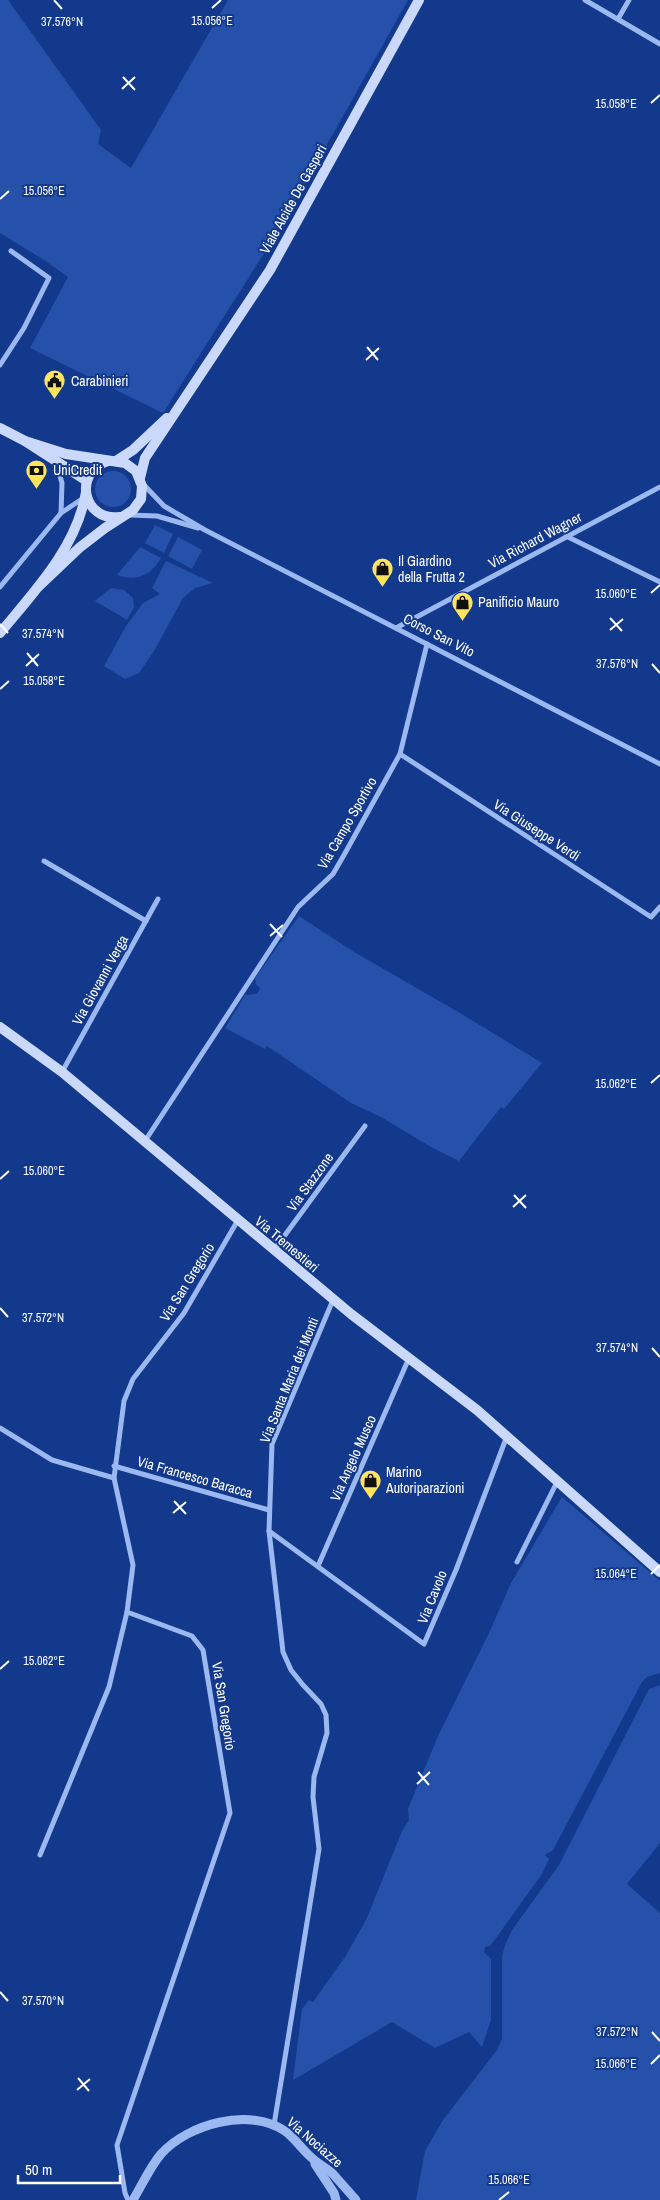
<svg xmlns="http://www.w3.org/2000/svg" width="660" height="2200" viewBox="0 0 660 2200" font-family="'Archivo Narrow',sans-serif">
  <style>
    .green { fill: #2551ab }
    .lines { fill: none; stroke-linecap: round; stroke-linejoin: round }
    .minor { stroke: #9cb8f0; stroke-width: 5 }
    .tertiary { stroke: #9cb8f0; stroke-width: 9 }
    .secondary { stroke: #cad9fb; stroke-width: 10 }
    .ticks { fill: none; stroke: #fff; stroke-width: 2 }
    .labels { text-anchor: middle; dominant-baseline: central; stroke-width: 4; stroke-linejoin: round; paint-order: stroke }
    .street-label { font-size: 14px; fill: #fff; stroke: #13398c }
    .poi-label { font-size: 14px; fill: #fff; stroke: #13398c; text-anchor: start }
    .ticks-label { font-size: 12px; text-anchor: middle; fill: #fff; stroke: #13398c; stroke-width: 4; stroke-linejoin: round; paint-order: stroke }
  </style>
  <rect width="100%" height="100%" fill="#13398c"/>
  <!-- green -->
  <g class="green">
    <path d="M0,0H8L101,130L98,144L131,168L228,0H408L282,225L163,413L30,348L68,277L44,260L0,233Z"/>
    <circle cx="113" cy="489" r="18"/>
    <path d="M155,525L173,534L164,553L145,543Z"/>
    <path d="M178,537L202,550L192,569L168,556Z"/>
    <path d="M140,547L161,558C151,575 137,582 117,575Z"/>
    <path d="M166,561L213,583L195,588L183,598L154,651L139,673L125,679L104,666L126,626L143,603L160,594L152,588Z"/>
    <path d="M111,588L124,590L133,598L134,607L127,620L95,601Z"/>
    <path d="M299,916L354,952L460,1013L542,1063L504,1109L501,1107L459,1161L431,1147L381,1117L351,1103L267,1046L265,1049L225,1028L245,995L257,994L260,988L256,984L255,978Z"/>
    <path d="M562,1497L660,1581V1673L647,1677L642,1682L553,1850L545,1855L549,1859L542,1874L496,1938L490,1946L485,1947L484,1952L491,1959V2020L482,2047L469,2032L435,2048L392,2022L293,2080L302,2009L309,2000L313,2002L345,1957L366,1920L402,1831L409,1820L408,1809L438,1736L489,1633L511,1583Z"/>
    <path d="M660,1685V1843L627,1884L660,1913V2200H416L425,2151L443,2120L497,2050L502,2039V1957L505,1945L512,1930L559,1865L649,1689Z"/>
  </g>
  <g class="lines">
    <!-- minor -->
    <g class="minor">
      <path d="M585,0L660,44"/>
      <path d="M618,19L629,0"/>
      <path d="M0,365L24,328L49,278L11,251"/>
      <path d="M56,463L62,483L61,513"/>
      <path d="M143,484L164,506L205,530L660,764"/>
      <path d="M130,515L157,516L198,528"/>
      <path d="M566,536L660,582"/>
      <path d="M0,587L61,513L82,499"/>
      <path d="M396,628L660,487"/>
      <path d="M400,754L651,917L660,907"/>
      <path d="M44,861L146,921"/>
      <path d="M62,1072L158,899"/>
      <path d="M145,1141L298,907L333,874L344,855L400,754L427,644"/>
      <path d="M274,1250L365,1126"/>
      <path d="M0,1428L52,1460L114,1478"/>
      <path d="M114,1466L269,1510"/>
      <path d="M269,1531L424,1644L456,1570L507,1436"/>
      <path d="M517,1562L557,1482"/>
      <path d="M318,1566L409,1358"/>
      <path d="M40,1855L109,1687L127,1612"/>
      <path d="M274,2125L319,1849L313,1797L314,1777L327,1733L326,1715L321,1704L303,1685L291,1670L283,1652L269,1531L272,1444L333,1300"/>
      <path d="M128,2200L125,2193L117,2145L230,1813L203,1650L192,1636L127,1612L133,1565L114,1478L124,1401L133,1379L184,1313L238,1220"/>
    </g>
    <!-- tertiary -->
    <g class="tertiary">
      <path d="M315,2164L334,2193L336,2200"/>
      <path d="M133,2200C142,2185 150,2167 161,2154C188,2124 249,2107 285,2131C295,2138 302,2150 312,2158C318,2164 327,2168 333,2174C341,2183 349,2192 356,2200"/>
    </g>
    <!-- secondary -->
    <g class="secondary">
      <path d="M0,428L25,441L87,481"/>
      <path d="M25,441L66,454L125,463L136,471L142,486L141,499L133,510L105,528L79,548L39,586"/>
      <path d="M108,461C72,472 83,522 120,517"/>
      <path d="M116,461L133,450L167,418"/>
      <path d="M140,478L145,458L270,270L419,0"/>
      <path d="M0,633C35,591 77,547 86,492"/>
      <path d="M0,1027L62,1072L351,1314L477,1410L660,1572"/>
    </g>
  </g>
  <!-- ticks -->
  <path class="ticks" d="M54,0L62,9M212,8L221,0M123,77L135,90M122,89L135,77M651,103L660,95M0,199L9,191M367,347L378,360M366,360L379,348M651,593L660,585M610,618L622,631M0,624L8,633M610,630L623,619M27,653L38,666M652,664L660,673M26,666L39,654M0,689L9,681M270,924L282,937M270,936L283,925M651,1083L660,1075M0,1179L9,1171M514,1195L526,1208M513,1207L526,1195M0,1308L8,1317M652,1348L660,1357M174,1501L186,1514M173,1513L186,1502M651,1574L660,1565M0,1669L9,1661M418,1772L429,1785M417,1784L430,1772M0,1992L8,2001M652,2032L660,2041M651,2064L660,2055M78,2078L89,2091M77,2090L90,2079M499,2200L509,2192"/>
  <!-- icons -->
  <defs>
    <symbol id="civic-pin" viewBox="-11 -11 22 30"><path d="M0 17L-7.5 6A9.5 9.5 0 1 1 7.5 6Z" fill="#ffe35b" stroke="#13398c"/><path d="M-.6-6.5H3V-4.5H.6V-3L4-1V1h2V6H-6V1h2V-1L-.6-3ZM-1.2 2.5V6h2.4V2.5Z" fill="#111"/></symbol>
    <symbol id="bank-pin" viewBox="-11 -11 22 30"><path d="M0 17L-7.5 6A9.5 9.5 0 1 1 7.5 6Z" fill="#ffe35b" stroke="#13398c"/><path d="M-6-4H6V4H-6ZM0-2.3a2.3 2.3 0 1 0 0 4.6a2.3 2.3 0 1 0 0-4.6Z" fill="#111"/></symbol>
    <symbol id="shop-pin" viewBox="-11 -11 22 30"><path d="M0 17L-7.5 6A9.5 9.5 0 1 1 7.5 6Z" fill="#ffe35b" stroke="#13398c"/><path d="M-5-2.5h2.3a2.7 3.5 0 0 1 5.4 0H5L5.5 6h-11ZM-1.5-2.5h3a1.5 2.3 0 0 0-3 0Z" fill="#111"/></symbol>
  </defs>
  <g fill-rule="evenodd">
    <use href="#civic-pin" x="42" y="368" width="25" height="34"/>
    <use href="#bank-pin" x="24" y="458" width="25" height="34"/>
    <use href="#shop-pin" x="370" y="556" width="25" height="34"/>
    <use href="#shop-pin" x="450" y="590" width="25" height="34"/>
    <use href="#shop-pin" x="358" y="1468" width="25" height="34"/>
  </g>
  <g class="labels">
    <!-- street labels -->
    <g class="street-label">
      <text transform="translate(293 199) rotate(-61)">Viale Alcide De Gasperi</text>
      <text transform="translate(535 540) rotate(-28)">Via Richard Wagner</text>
      <text transform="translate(439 635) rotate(27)">Corso San Vito</text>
      <text transform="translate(347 823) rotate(-60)">Via Campo Sportivo</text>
      <text transform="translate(537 830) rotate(33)">Via Giuseppe Verdi</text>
      <text transform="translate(100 980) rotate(-61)">Via Giovanni Verga</text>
      <text transform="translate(310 1182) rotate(-54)">Via Stazzone</text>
      <text transform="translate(287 1244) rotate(40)">Via Tremestieri</text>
      <text transform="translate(187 1282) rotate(-58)">Via San Gregorio</text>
      <text transform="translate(289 1380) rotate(-68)">Via Santa Maria dei Monti</text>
      <text transform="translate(353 1458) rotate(-66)">Via Angelo Musco</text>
      <text transform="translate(195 1477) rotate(16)">Via Francesco Baracca</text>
      <text transform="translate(432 1597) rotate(-68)">Via Cavolo</text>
      <text transform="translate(224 1706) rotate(81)">Via San Gregorio</text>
      <text transform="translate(315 2142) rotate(41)">Via Nociazze</text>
    </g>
    <!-- poi labels -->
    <g class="poi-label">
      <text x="71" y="381">Carabinieri</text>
      <text x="53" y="470">UniCredit</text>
      <text x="398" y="561">Il Giardino<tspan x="398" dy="16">della Frutta 2</tspan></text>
      <text x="478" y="602">Panificio Mauro</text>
      <text x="386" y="1472">Marino<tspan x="386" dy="16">Autoriparazioni</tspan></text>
    </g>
  </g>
  <g class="ticks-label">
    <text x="212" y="25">15.056°E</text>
    <text x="62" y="26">37.576°N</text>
    <text x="616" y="108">15.058°E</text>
    <text x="44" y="195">15.056°E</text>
    <text x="616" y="598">15.060°E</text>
    <text x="43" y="638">37.574°N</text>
    <text x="617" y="668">37.576°N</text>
    <text x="44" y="685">15.058°E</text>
    <text x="616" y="1088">15.062°E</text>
    <text x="44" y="1175">15.060°E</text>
    <text x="43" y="1322">37.572°N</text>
    <text x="617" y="1352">37.574°N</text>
    <text x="616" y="1578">15.064°E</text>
    <text x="44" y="1665">15.062°E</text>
    <text x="43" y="2005">37.570°N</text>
    <text x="617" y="2036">37.572°N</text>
    <text x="616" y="2068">15.066°E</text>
    <text x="509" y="2184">15.066°E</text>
  </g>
  <!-- scale -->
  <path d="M18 2175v8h102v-8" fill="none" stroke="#ffffff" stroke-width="2.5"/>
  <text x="25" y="2175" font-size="15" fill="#ffffff" stroke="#13398c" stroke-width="4" paint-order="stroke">50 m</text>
</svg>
